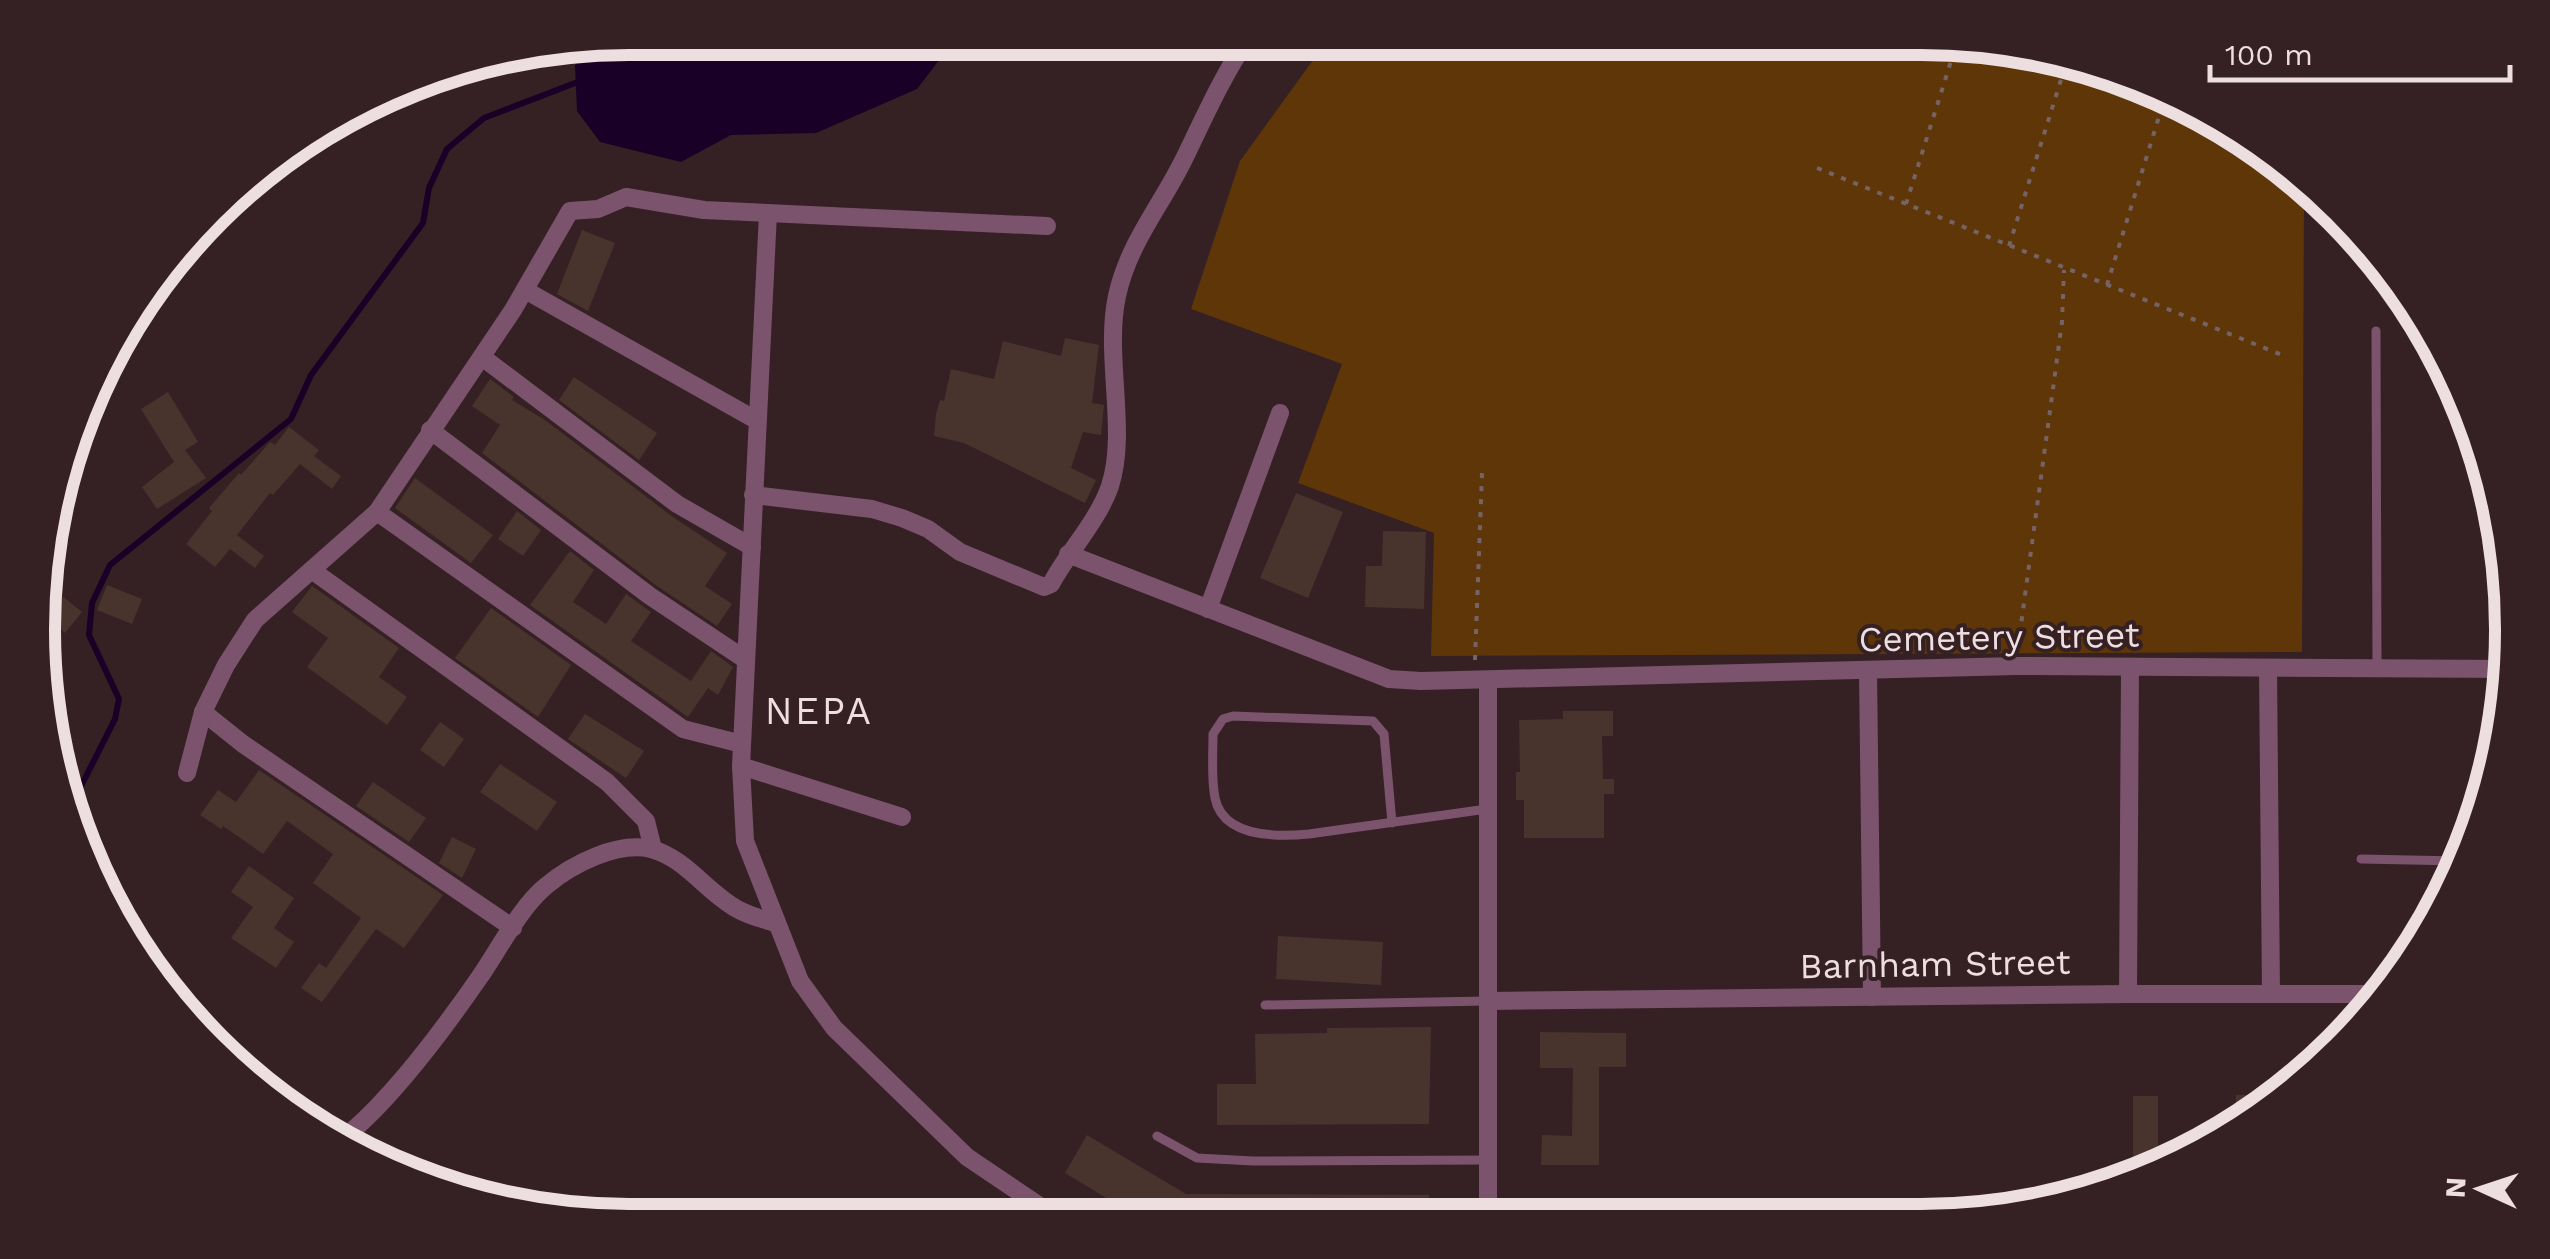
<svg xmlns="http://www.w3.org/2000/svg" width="2550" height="1259" viewBox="0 0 2550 1259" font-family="'Work Sans',sans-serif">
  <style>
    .green { fill: #5e3607 }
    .water { fill: #190026 }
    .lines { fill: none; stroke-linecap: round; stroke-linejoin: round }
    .stream { stroke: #190026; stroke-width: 6 }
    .building { fill: #49332d }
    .path { stroke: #766366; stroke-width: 4; stroke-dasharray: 5 8; stroke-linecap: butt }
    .service { stroke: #7b536d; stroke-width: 9 }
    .minor { stroke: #7b536d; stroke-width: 18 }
    .labels { text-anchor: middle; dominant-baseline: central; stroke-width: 8; stroke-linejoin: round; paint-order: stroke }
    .street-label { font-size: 35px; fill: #eddee0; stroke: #352024 }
    .neighbourhood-label { font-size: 38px; letter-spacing: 2.5px; fill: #eddee0; stroke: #352024 }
    .rim { fill: none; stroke: #eddee0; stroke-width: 12 }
  </style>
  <rect width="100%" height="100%" fill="#352024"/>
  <!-- green -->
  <path class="green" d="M1329,38L1959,39L2182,98L2304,192L2302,652L1431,656L1434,533L1298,483L1342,364L1191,309L1240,161Z"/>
  <!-- water -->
  <path class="water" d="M630,38H956L917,89L816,133L731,135L681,162L600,142L577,111L575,65L589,44Z"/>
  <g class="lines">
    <!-- stream -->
    <g class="stream">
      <path d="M74,810L73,802L115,719L119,699L89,635L92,603L110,565L291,419L311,375L423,223L429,188L447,149L484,118L583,80"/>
      <path d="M85,847L99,861L106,901"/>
    </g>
  </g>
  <!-- building -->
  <g class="building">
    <path d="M582,230L615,243L588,311L557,294Z"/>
    <path d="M1065,338L1099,345L1092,403L1104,405L1101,435L1083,432L1071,468L1096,480L1085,503L964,443L934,436L936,414L940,400L944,401L951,369L994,379L1003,341L1061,356Z"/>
    <path d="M574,377L657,433L639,460L559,400Z"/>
    <path d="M490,379L514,397L512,400L545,420L673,517L727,553L705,586L732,604L717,626L657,586L482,453L500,425L472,406Z"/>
    <path d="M168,392L198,442L185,450L206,478L157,509L142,487L174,462L141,409Z"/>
    <path d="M289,427L319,450L314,456L341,476L332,489L300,464L273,495L270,493L237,535L264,556L255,568L230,549L215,567L186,544L212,511L209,508L239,473L241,475L270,442L275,445Z"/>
    <path d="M415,478L493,535L471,563L395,508Z"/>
    <path d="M1296,493L1343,512L1308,598L1260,578Z"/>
    <path d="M517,511L541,530L523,556L498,539Z"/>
    <path d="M1383,531L1426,532L1424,609L1365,607L1366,566H1382Z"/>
    <path d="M570,551L594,570L573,602L606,624L626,594L651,612L631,641L691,681L711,651L733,667L718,695L708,688L688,717L530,605Z"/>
    <path d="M107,585L142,599L132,624L97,610Z"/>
    <path d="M312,586L399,648L379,677L407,697L387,725L307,667L328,638L292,612Z"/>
    <path d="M57,592L82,612L65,633L46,617V606Z"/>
    <path d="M491,608L571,665L538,717L455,658Z"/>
    <path d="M1563,711H1613V736H1602L1603,779H1614V794H1604V838H1524V800H1516V772H1520L1519,720L1563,719Z"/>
    <path d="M585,714L644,751L626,778L568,739Z"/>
    <path d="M440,722L464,739L444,767L420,750Z"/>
    <path d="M500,764L557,802L537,831L480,792Z"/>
    <path d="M259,770L443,895L404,948L376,929L322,1002L301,988L319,963L326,968L361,918L313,883L333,854L287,821L263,854L223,826L221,829L200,815L218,790L236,802Z"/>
    <path d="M373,782L426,818L409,842L356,806Z"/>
    <path d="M452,837L476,849L462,878L439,863Z"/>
    <path d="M249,866L294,898L274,928L294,942L276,968L231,938L253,907L231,892Z"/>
    <path d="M1278,936L1383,942L1381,985L1276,979Z"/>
    <path d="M1431,1027L1429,1124L1217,1125V1084H1256L1255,1034L1327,1033V1028Z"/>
    <path d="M1540,1032L1626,1033V1067H1599V1165H1541L1542,1135L1572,1136L1573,1068H1540Z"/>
    <path d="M2236,1095H2260V1112L2236,1129Z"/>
    <path d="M2133,1096H2158V1171L2133,1180Z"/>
    <path d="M1087,1135L1186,1194L1429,1195L1430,1218L1141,1219L1065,1173Z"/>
  </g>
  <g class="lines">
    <!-- path -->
    <g class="path">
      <path d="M1817,168L2282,355"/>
      <path d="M1906,204L1958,39"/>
      <path d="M2009,246L2065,67"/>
      <path d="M2107,285L2166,94"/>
      <path d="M2018,647L2062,322L2064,270"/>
      <path d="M1475,660L1482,473"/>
    </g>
    <!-- service -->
    <g class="service">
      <path d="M2376,331L2377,668"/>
      <path d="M1392,823L1384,734L1373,721L1233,716L1223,719L1213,734C1213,754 1211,778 1215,798C1223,838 1277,837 1309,834L1487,809"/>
      <path d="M2361,859L2460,861"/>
      <path d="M1265,1005L1487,1001"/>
      <path d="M1157,1136L1197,1158L1253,1161L1489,1160"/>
    </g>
    <!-- minor -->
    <g class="minor">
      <path d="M768,213L741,766L745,841L800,981L834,1028L967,1157L1059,1219"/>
      <path d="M525,290L756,420"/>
      <path d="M482,357L677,504L752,547"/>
      <path d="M430,430L650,596L746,660"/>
      <path d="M753,495L872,509L902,518L928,529L960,552L1044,587L1051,584C1068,552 1098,521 1110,486C1128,430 1104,356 1117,296C1128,244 1161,206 1184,159C1204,118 1222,77 1248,38"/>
      <path d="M377,512L683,729L742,744"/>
      <path d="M1068,554L1389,679L1421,681L2016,666L2511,669"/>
      <path d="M313,571L607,782L646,821L653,849"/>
      <path d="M1208,609L1280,413"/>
      <path d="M2268,669L2271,994"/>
      <path d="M1868,671L1872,997"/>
      <path d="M1488,680V1218"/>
      <path d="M203,712L243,744L513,928"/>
      <path d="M741,766L902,817"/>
      <path d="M187,773L203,712L226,665L255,620L377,512L513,310L570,211L598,209L626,197L704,210L1047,226"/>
      <path d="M2128,994L2130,668"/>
      <path d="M1487,1001L2128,994H2383"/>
      <path d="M340,1141C389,1103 443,1030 479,978C498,951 520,907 546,886C572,864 618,841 651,849C686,858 708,894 739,910C750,916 763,919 775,923"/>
    </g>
  </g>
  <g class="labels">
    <!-- street labels -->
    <g class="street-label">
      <text transform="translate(1999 637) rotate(-1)">Cemetery Street</text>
      <text transform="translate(1935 964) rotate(-1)">Barnham Street</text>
    </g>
    <!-- neighbourhood labels -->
    <g class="neighbourhood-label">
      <text x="819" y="711">NEPA</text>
    </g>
  </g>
  <!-- crop -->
  <path d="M0 0H2550V1259H0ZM629 55H1921A574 574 0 0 1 2495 629V630A574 574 0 0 1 1921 1204H629A574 574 0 0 1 55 630V629A574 574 0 0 1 629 55Z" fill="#352024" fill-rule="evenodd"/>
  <path class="rim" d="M629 55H1921A574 574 0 0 1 2495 629V630A574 574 0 0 1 1921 1204H629A574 574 0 0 1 55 630V629A574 574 0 0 1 629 55Z"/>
  <!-- north arrow -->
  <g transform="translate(2480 1189) rotate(273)" stroke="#352024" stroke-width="8" paint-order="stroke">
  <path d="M0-8L18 38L0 25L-18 38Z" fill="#eddee0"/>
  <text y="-15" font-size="28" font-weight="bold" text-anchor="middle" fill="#eddee0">N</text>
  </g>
  <!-- scale -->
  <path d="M2210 65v15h300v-15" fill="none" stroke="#eddee0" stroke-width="5"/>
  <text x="2225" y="65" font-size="30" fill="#eddee0" stroke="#352024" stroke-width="8" paint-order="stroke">100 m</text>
</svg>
